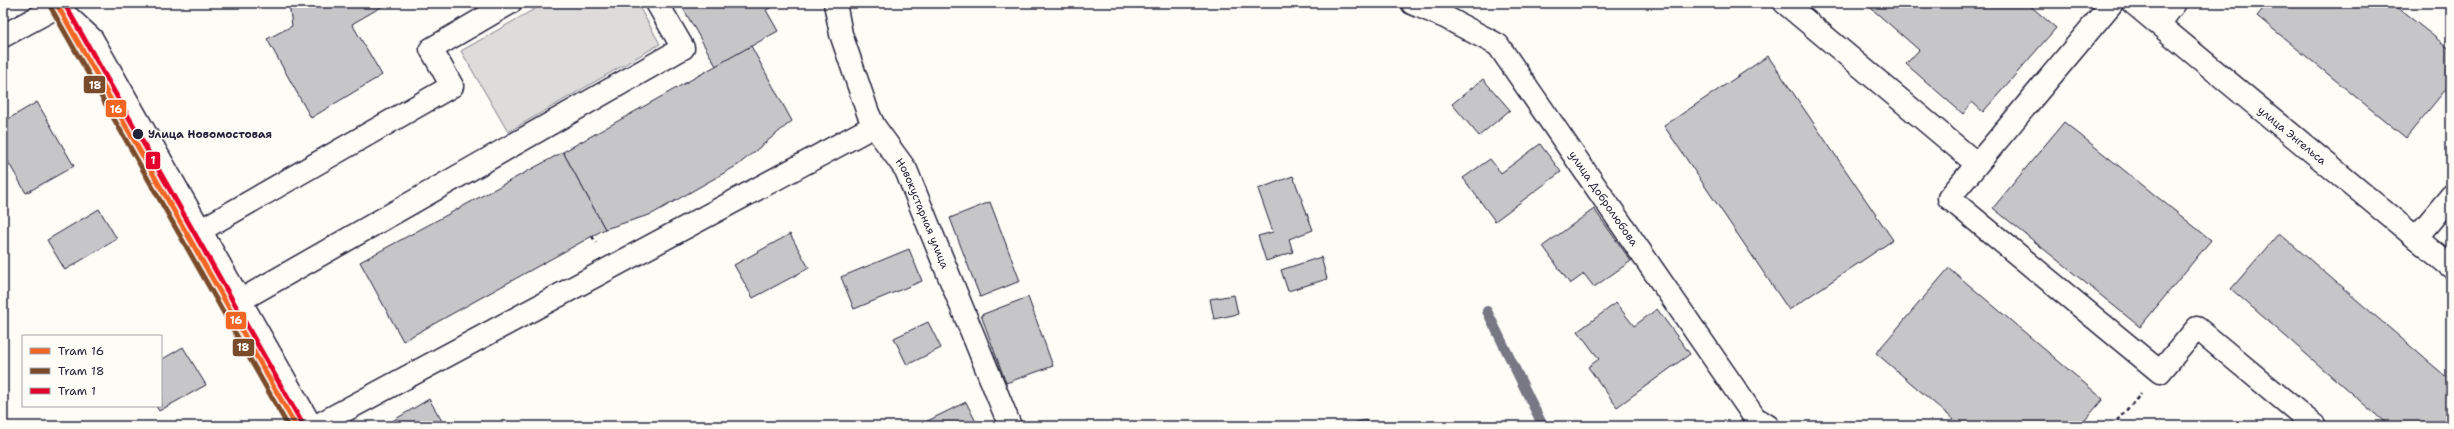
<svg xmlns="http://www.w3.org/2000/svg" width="2454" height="429" viewBox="0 0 2454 429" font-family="'Shantell Sans',sans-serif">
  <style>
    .green { fill: #dddcdb; stroke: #807f8b }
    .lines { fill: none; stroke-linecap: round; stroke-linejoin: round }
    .stream { stroke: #787885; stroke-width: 10 }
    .building { fill: #c6c6c8; stroke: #22223b }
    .minor-casing { stroke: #22223b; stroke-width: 25 }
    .path { stroke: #22223b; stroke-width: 2.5; stroke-dasharray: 4 3; stroke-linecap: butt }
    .minor { stroke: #fdfcf7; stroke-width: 22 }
    .tram-1-casing { stroke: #fdfcf7; stroke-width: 8 }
    .tram-2-casing { stroke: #fdfcf7; stroke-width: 8 }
    .tram-3-casing { stroke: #fdfcf7; stroke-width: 8 }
    .tram-1 { stroke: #f26522; stroke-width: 5 }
    .tram-2 { stroke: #7a4b2a; stroke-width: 5 }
    .tram-3 { stroke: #e4002b; stroke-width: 5 }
    .stop-dot { fill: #22223b; stroke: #fdfcf7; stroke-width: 1.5 }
    .labels { text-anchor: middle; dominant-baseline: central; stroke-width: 3; stroke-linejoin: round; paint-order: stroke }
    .stop-label { font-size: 11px; font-weight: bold; fill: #22223b; stroke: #fdfcf7; text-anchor: start }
    .street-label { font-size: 11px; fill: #22223b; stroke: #fdfcf7 }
    .line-badge { stroke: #fdfcf7; stroke-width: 1.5 }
    .badge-label { font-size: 11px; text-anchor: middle; font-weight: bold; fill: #fff }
  </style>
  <rect width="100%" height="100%" fill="#fdfcf7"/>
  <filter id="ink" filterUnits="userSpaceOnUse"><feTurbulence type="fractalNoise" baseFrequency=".025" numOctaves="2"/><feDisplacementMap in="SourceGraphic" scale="8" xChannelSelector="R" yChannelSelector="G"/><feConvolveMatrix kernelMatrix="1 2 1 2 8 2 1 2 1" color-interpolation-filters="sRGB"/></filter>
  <g filter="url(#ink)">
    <!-- green -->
    <path class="green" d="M545,3H637L660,44L508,132L461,51Z"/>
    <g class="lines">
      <!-- stream -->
      <path class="stream" d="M1487,311L1543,426"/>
    </g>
    <!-- building -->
    <g class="building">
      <path d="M289,3H388L352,24L382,75L311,118L267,39L292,26Z"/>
      <path d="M680,3H775L776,5L766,10L778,31L716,66Z"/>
      <path d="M1865,3H2027L2056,28L1983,112L1972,102L1963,114L1906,64L1919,50Z"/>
      <path d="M2268,3H2392L2451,50V83L2406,138L2257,16Z"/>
      <path d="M751,46L792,121L738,165L652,214L605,229L563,152Z"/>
      <path d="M1768,56L1893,240L1789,310L1664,126Z"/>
      <path d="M1483,79L1510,110L1479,136L1452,104Z"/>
      <path d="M37,102L74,166L26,193L3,153V122Z"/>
      <path d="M2064,122L2211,240L2140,327L1993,208Z"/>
      <path d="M1540,144L1561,172L1495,221L1463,178L1490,159L1501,173Z"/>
      <path d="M563,152L605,229L403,341L360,262Z"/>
      <path d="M1293,176L1313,230L1289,239L1293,252L1266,261L1258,236L1273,232L1258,189Z"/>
      <path d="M990,202L1020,281L980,297L950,218Z"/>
      <path d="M99,209L117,239L65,270L47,240Z"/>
      <path d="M1594,209L1631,261L1594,287L1584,274L1570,284L1543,246Z"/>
      <path d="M2279,233L2451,381V426H2389L2231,289Z"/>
      <path d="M790,234L809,268L753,298L734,265Z"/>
      <path d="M909,249L922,281L854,309L841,277Z"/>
      <path d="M1321,257L1327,279L1288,291L1281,270Z"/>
      <path d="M1949,268L2103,399L2080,426H1961L1876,353Z"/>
      <path d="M1234,295L1238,314L1214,319L1210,299Z"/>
      <path d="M1028,297L1053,366L1006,383L981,315Z"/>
      <path d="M1616,303L1634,326L1657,309L1690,354L1617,407L1588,367L1599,359L1578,331Z"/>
      <path d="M928,322L941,348L907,365L894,338Z"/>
      <path d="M183,347L206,385L159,411L156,406H161V360Z"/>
      <path d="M429,399L445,426H384Z"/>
      <path d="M966,402L978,426H917Z"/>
      <path d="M1366,420L1368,426H1339Z"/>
      <path d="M1488,422L1489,426H1472Z"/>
    </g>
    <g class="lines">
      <defs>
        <g id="minor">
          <path d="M53,3L92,39L311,426"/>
          <path id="s1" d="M835,3L841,34L868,113L874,126L906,170L1010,426"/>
          <path id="s2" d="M1412,3L1445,17L1498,45L1755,418L1768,426"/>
          <path d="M1785,3L1977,164"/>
          <path d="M2112,3L1949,198L2160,372L2197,328L2315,426"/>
          <path id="s3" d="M2133,3L2451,267"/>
          <path d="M2159,24L2175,3"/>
          <path d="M3,36L64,3"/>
          <path d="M201,230L452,86L431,49L510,3"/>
          <path d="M2416,238L2451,196"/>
          <path d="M241,300L683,48L657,3"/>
          <path d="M316,426L874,126"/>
        </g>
      </defs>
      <!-- minor casing -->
      <use href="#minor" class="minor-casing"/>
      <!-- path -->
      <g class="path">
        <path d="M592,236L596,243"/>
        <path d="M2112,426L2141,394"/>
      </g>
      <!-- minor -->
      <use href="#minor" class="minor"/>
      <defs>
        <path id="tram-1" d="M56,3L296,426"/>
        <path id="tram-2" d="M50,6L288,426"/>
        <path id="tram-3" d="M64,3L302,423"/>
      </defs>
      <!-- tram-1 casing -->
      <use href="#tram-1" class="tram-1-casing"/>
      <!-- tram-2 casing -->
      <use href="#tram-2" class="tram-2-casing"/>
      <!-- tram-3 casing -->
      <use href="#tram-3" class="tram-3-casing"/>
      <!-- tram-1 -->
      <use href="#tram-1" class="tram-1"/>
      <!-- tram-2 -->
      <use href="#tram-2" class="tram-2"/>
      <!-- tram-3 -->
      <use href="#tram-3" class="tram-3"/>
    </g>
  </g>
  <!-- markers -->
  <circle class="stop-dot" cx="138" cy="134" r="6"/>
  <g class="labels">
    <!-- stop labels -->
    <g class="stop-label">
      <text x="148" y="134">Улица Новомостовая</text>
    </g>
    <!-- street labels -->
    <g class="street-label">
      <text stroke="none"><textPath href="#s3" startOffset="207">улица Энгельса</textPath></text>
      <text stroke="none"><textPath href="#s2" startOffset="282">улица Добролюбова</textPath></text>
      <text stroke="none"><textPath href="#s1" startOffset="230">Новокустарная улица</textPath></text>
    </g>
  </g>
  <g class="line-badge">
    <rect x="83" y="75" width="23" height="19" rx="4" fill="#7a4b2a"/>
    <rect x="105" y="99" width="22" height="19" rx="4" fill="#f26522"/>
    <rect x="145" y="151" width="16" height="19" rx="4" fill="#e4002b"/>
    <rect x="225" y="311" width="22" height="19" rx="4" fill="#f26522"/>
    <rect x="232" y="338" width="23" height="19" rx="4" fill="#7a4b2a"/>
  </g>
  <g class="badge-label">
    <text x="95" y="89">18</text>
    <text x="116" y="113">16</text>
    <text x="153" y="164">1</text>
    <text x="236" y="324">16</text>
    <text x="243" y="351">18</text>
  </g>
  <!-- margin -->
  <rect width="2454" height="429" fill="none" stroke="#fdfcf7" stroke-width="16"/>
  <rect x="8" y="8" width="2438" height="413" fill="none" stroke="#22223b" stroke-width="1.5" filter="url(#ink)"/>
  <!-- legend -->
  <rect x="22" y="335" width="140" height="72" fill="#fdfcf7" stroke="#a5a5ac"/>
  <rect x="30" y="348" width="20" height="6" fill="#f26522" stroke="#a5a5ac"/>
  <text x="58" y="355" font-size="12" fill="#22223b">Tram 16</text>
  <rect x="30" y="368" width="20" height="6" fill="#7a4b2a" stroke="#a5a5ac"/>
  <text x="58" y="375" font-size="12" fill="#22223b">Tram 18</text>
  <rect x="30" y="388" width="20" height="6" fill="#e4002b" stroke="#a5a5ac"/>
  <text x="58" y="395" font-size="12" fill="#22223b">Tram 1</text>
</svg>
